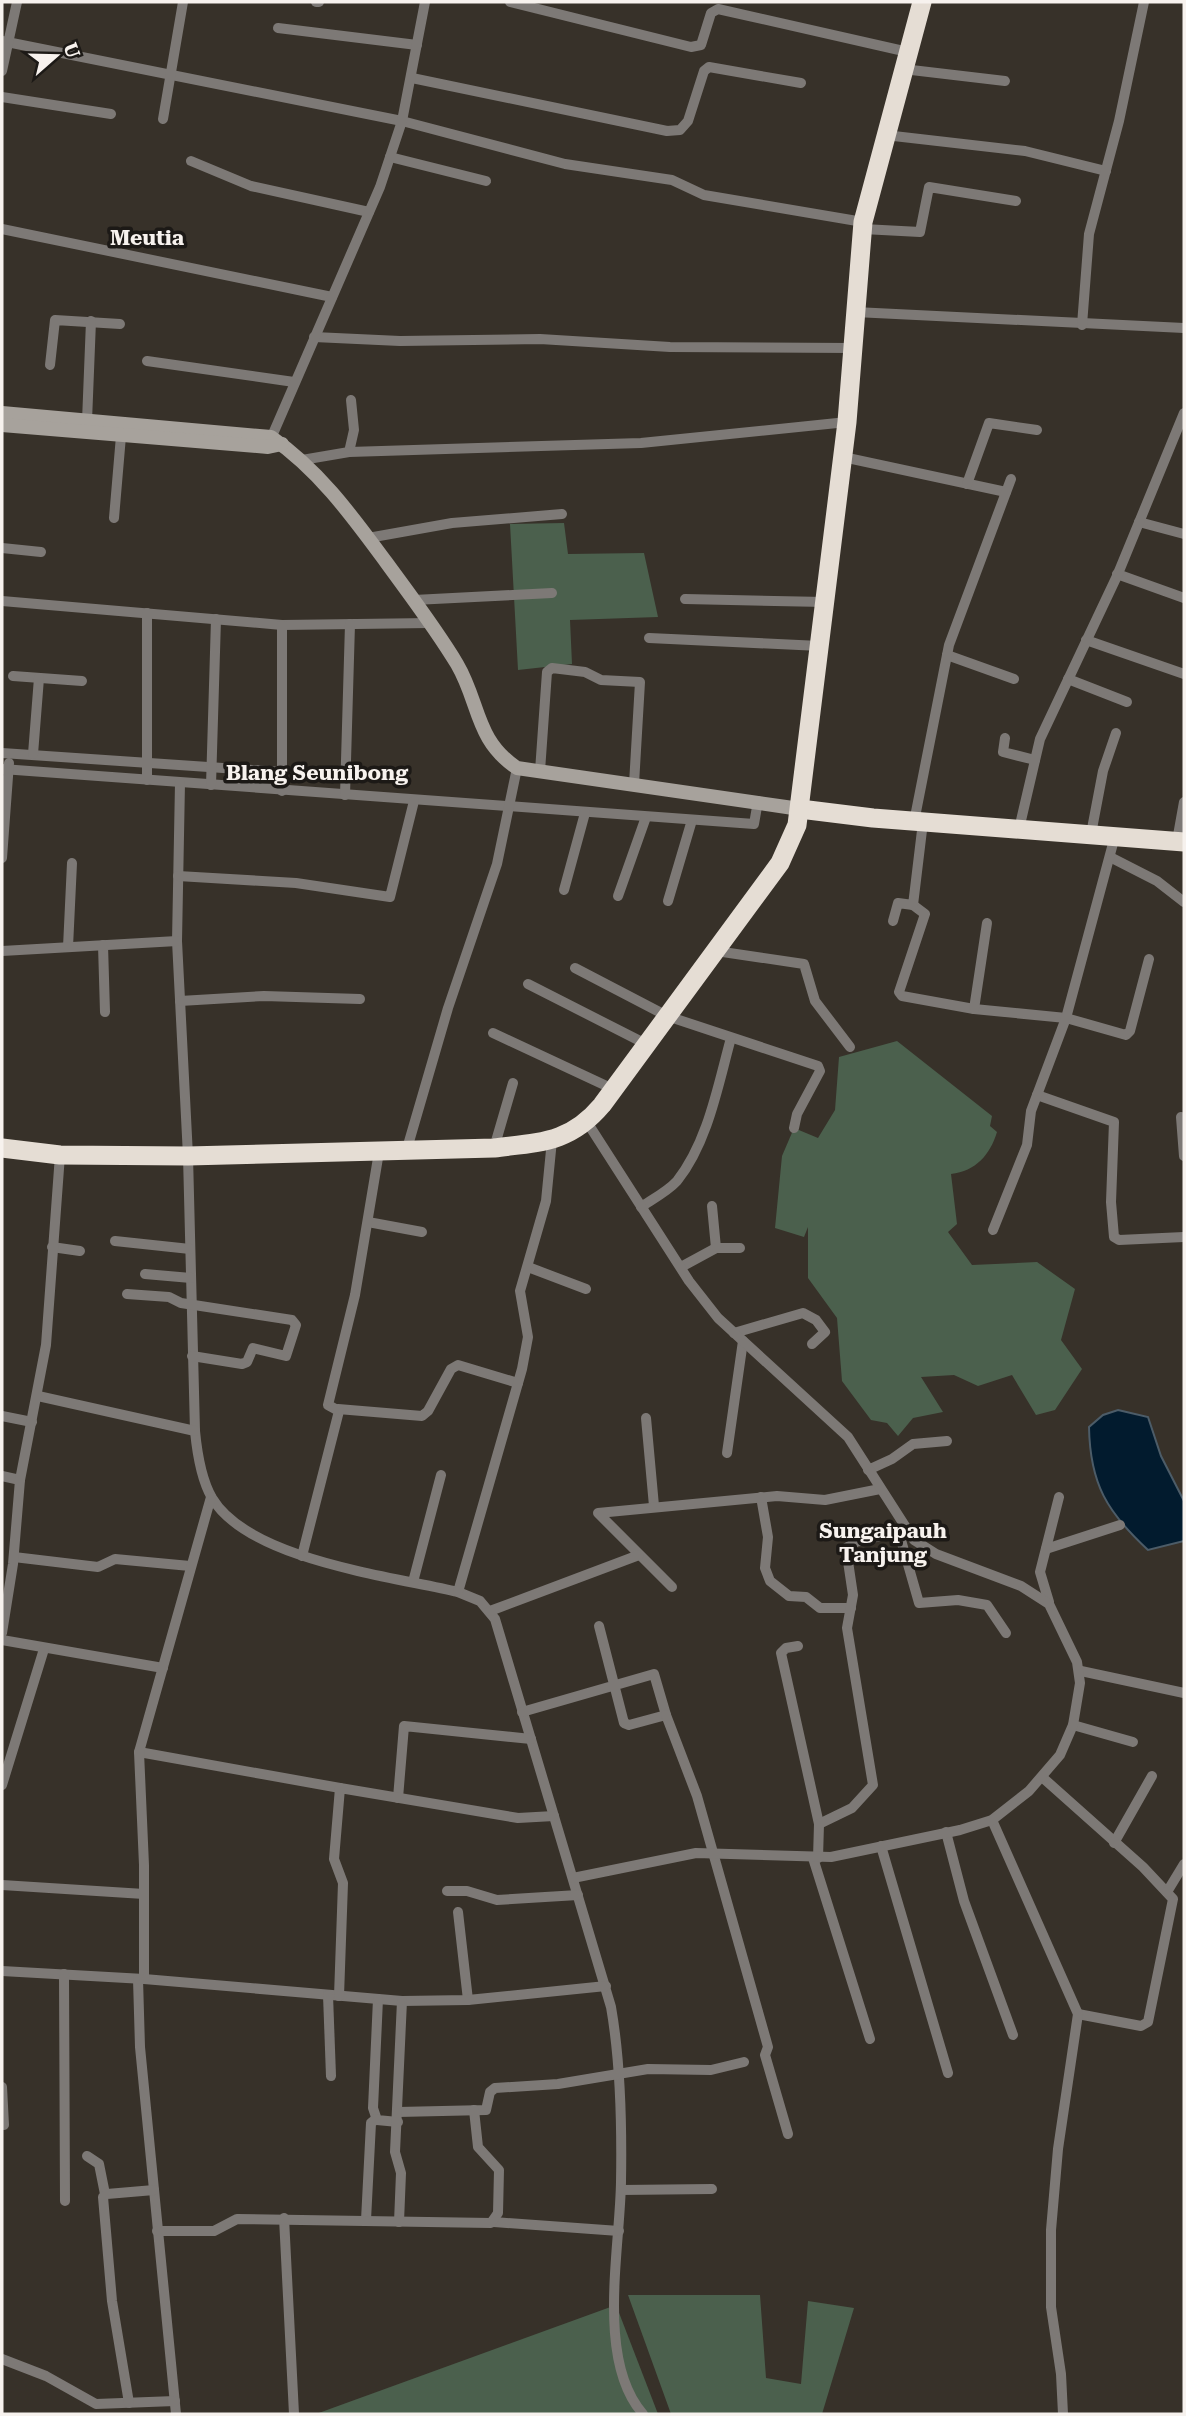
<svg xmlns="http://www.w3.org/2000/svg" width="1186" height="2416" viewBox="0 0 1186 2416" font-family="'Roboto Serif',serif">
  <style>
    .green { fill: #4b604d }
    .water { fill: #021b2e; stroke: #4c5c68; stroke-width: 2 }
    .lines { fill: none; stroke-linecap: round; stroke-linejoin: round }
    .street { stroke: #7d7976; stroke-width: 10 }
    .secondary { stroke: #a7a29c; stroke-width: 14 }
    .highway { stroke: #e5ddd4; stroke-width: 19 }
    .labels { text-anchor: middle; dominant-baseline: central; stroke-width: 7; stroke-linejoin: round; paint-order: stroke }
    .quarter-label { font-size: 21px; font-weight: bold; fill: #f7f2ee; stroke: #1c1916 }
  </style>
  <rect width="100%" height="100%" fill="#373129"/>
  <!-- green -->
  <g class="green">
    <path d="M564,523L568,554L644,553L658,617L570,620L572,664L518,670L510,524Z"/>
    <path d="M897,1041L992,1116L990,1126L997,1132C990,1155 976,1171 951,1174L957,1224L948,1232L972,1265L1037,1262L1075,1289L1061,1340L1082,1369L1055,1410L1036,1415L1012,1375L978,1386L954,1375L921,1377L943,1412L913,1418L898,1436L887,1423L871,1420L842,1381L837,1318L808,1278V1227L804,1237L775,1228L782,1156L794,1128L818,1138L835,1110L839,1057Z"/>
    <path d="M628,2295H760L766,2378L801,2384L808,2301L854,2308L822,2414H671Z"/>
    <path d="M616,2305L658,2414H316Z"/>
  </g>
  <!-- water -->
  <path class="water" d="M1118,1410L1148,1417L1161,1456L1184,1501V1541L1148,1550C1107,1512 1090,1484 1089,1427L1103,1415Z"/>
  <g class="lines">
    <!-- street -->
    <g class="street">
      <path d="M316,2H319"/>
      <path d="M510,2L691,47L701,45L711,13L718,9L908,52"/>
      <path d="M278,28L417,45"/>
      <path d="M2,41L402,121L565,164L672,180L704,195L863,222"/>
      <path d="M903,69L1005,81"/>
      <path d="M2,71L17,2"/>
      <path d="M412,78L667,131L680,130L688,121L704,71L709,67L801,83"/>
      <path d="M2,97L111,114"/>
      <path d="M163,119L183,2"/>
      <path d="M885,135L1025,151L1106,171"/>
      <path d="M390,157L486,181"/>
      <path d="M191,161L251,186L369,212"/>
      <path d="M2,229L332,297"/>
      <path d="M863,229L920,232L929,187L1016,201"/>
      <path d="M855,312L1184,328"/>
      <path d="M1082,325L1089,234L1119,121L1144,2"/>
      <path d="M314,337L400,341L540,339L670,347L852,348"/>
      <path d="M147,361L294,382"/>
      <path d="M50,365L55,320L120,324"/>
      <path d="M87,421L91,321"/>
      <path d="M269,443L380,187L402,121L425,2"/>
      <path d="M349,452L354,430L351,400"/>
      <path d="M843,457L1006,492"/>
      <path d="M302,460L349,452L641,443L847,422"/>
      <path d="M967,484L989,423L1037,430"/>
      <path d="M114,518L121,436"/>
      <path d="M1139,522L1184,534"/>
      <path d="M368,538L452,523L562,514"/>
      <path d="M2,548L41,552"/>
      <path d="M1117,574L1184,598"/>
      <path d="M685,599L825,602"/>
      <path d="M414,600L552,593"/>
      <path d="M2,601L282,625L430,623"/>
      <path d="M282,625V791"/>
      <path d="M649,638L820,646"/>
      <path d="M1086,640L1184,674"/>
      <path d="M947,655L1014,679"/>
      <path d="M13,676L82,681"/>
      <path d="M1068,679L1127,702"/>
      <path d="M1005,738L1003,752L1035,760"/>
      <path d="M2,753L282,772"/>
      <path d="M33,754L39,678"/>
      <path d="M2,769L754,824L758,801"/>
      <path d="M540,771L547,672L552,668L585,672L601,680L640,682L634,784"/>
      <path d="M147,780V613"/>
      <path d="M180,783L177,941L188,1156L195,1431C197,1452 201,1479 212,1498C249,1560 391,1576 458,1592L480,1601L495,1619L611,2007C621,2064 622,2124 621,2182C620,2250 596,2361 643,2414"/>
      <path d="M211,785L216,619"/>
      <path d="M345,795L350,624"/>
      <path d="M914,822L949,645L1011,479"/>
      <path d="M1019,829L1040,739L1117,576L1184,413"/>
      <path d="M1091,834L1103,771L1116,733"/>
      <path d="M1177,841L1184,802"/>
      <path d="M1110,857L1157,881L1184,902"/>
      <path d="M2,858L9,763"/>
      <path d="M178,876L296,883L390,897L414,801"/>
      <path d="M564,890L585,813"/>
      <path d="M618,896L646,817"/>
      <path d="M668,901L692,820"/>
      <path d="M913,905L925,914L899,992L902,996L974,1009L1066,1018L1126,1035L1130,1031L1149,959"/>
      <path d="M893,921L898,903L913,905L923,822"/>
      <path d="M103,945L105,1012"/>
      <path d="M68,947L72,863"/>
      <path d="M2,951L177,941"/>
      <path d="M716,951L804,964L815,1001L850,1047"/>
      <path d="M575,968L667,1016L818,1066L820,1071L797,1114L794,1128"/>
      <path d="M528,984L646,1044"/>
      <path d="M180,1001L264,996L360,999"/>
      <path d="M974,1009L987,923"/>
      <path d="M493,1033L613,1089"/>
      <path d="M1037,1095L1114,1122L1111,1202L1114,1237L1119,1240L1184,1237"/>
      <path d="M1181,1117L1184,1156"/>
      <path d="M494,1148L513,1083"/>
      <path d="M406,1152L448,1008L497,864L517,768"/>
      <path d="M712,1206L716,1248"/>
      <path d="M641,1207C653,1199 668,1191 677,1181C708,1142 718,1085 731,1038"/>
      <path d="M368,1222L422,1232"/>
      <path d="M993,1230L1027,1145L1031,1111L1066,1018L1115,836"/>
      <path d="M115,1241L190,1249"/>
      <path d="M52,1247L80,1251"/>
      <path d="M528,1267L586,1289"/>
      <path d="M681,1267L716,1248H740"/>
      <path d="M145,1274L191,1278"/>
      <path d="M127,1294L169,1297L181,1303L292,1320L296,1325L286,1356L253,1348L247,1362L242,1364L192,1356"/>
      <path d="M734,1333L803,1313L816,1320L825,1332L812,1344"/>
      <path d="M38,1396L195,1431"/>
      <path d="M338,1409L422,1416L428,1411L451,1369L458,1365L518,1383"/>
      <path d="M2,1416L32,1422"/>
      <path d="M646,1418L654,1506"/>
      <path d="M727,1453L743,1341"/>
      <path d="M868,1470L892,1459L913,1444L947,1441"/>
      <path d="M2,1476L20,1480"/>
      <path d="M761,1497L768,1537L765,1568L770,1581L789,1596L806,1597L820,1608H851"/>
      <path d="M899,1533L919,1603L958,1600L987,1605L1006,1633"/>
      <path d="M1046,1549L1120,1525"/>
      <path d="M302,1556L339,1411L328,1405L355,1295L379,1152"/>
      <path d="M14,1557L98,1567L115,1559L190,1566"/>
      <path d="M413,1582L441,1475"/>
      <path d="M672,1587L598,1513L777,1496L825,1500L880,1489"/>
      <path d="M458,1592L522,1369L528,1337L520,1291L546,1201L552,1140"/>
      <path d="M1049,1602L1040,1572L1059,1497"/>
      <path d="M490,1611L639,1555"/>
      <path d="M2,1633L13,1564L20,1480L46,1345L60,1155"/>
      <path d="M2,1640L163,1668"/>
      <path d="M798,1646L786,1648L781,1653L819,1824L818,1858"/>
      <path d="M1081,1671L1184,1693"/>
      <path d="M522,1712L654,1674L666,1715L629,1725L624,1723L599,1626"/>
      <path d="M666,1715L697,1796L768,2047L765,2055L788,2134"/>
      <path d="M1073,1725L1133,1742"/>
      <path d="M139,1752L340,1788"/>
      <path d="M1042,1777L1143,1867L1173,1899L1148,2022L1141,2026L1078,2014"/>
      <path d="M2,1785L44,1649"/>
      <path d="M398,1798L404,1726L531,1739"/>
      <path d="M992,1820L1078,2014L1058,2149L1051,2230V2307L1061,2374L1063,2414"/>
      <path d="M819,1824L852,1808L873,1785L847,1628L853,1595L846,1548L856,1542L906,1530"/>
      <path d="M946,1832L964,1901L1013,2035"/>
      <path d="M1114,1843L1152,1776"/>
      <path d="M881,1846L948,2073"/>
      <path d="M813,1858L870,2039"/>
      <path d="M573,1878L696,1853L831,1857L960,1830L992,1820L1029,1791L1060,1755L1073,1725L1080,1683L1077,1662L1049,1604L1021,1586L936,1554L914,1540L848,1437L718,1318L689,1281L587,1122"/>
      <path d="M2,1885L144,1894"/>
      <path d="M447,1891H467L497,1900L578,1895"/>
      <path d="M1167,1892L1184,1864"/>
      <path d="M458,1912L468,2000"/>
      <path d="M2,1971L144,1979L402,2001L468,2000L606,1986"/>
      <path d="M64,1974L65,2201"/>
      <path d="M138,1979L140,2047L176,2414"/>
      <path d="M144,1979V1865L139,1752L211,1497"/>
      <path d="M328,1995L331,2076"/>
      <path d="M339,1996L343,1883L334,1859L340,1788L518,1818L554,1816"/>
      <path d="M378,1999L373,2108L377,2120L398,2122"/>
      <path d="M2,2087L4,2125"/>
      <path d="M398,2112L486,2110L490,2092L495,2088L558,2084L648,2069L711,2070L744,2062"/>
      <path d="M87,2156L99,2164L105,2194"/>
      <path d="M621,2190L712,2189"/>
      <path d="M284,2218L294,2414"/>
      <path d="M366,2220L371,2123L376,2119"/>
      <path d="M399,2222L401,2173L395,2152L402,2001"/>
      <path d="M494,2222L619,2231"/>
      <path d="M157,2231H214L237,2219L491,2223L498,2213L499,2170L478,2147L474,2110"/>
      <path d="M2,2359L46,2376L96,2404L175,2401"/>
      <path d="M129,2403L112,2301L103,2197L107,2194L154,2190"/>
    </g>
    <!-- secondary -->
    <g class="secondary">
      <path d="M2,413L271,437C319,470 352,516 386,562C410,595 436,629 457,664C480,703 475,740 517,768L800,809"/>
      <path d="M2,425L268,447L282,444"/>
    </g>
    <!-- highway -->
    <g class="highway">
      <path d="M800,809L873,818L1184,842"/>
      <path d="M2,1148L60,1155L188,1156L494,1148C541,1142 570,1143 602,1105L780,863L797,825L847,422L863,222L922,2"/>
    </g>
  </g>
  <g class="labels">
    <!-- quarter labels -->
    <g class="quarter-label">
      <text x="147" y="238">Meutia</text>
      <text x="317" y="773">Blang Seunibong</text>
      <text x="883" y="1531">Sungaipauh<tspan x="883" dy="24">Tanjung</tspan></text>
    </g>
  </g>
  <!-- border -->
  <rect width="1186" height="2416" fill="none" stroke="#f7f2ee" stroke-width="7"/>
  <!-- north arrow -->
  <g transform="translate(56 56) rotate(70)" stroke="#1c1916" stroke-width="5" paint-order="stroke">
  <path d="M0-5L12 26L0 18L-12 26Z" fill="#f7f2ee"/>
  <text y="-10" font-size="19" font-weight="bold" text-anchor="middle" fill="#f7f2ee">U</text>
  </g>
</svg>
